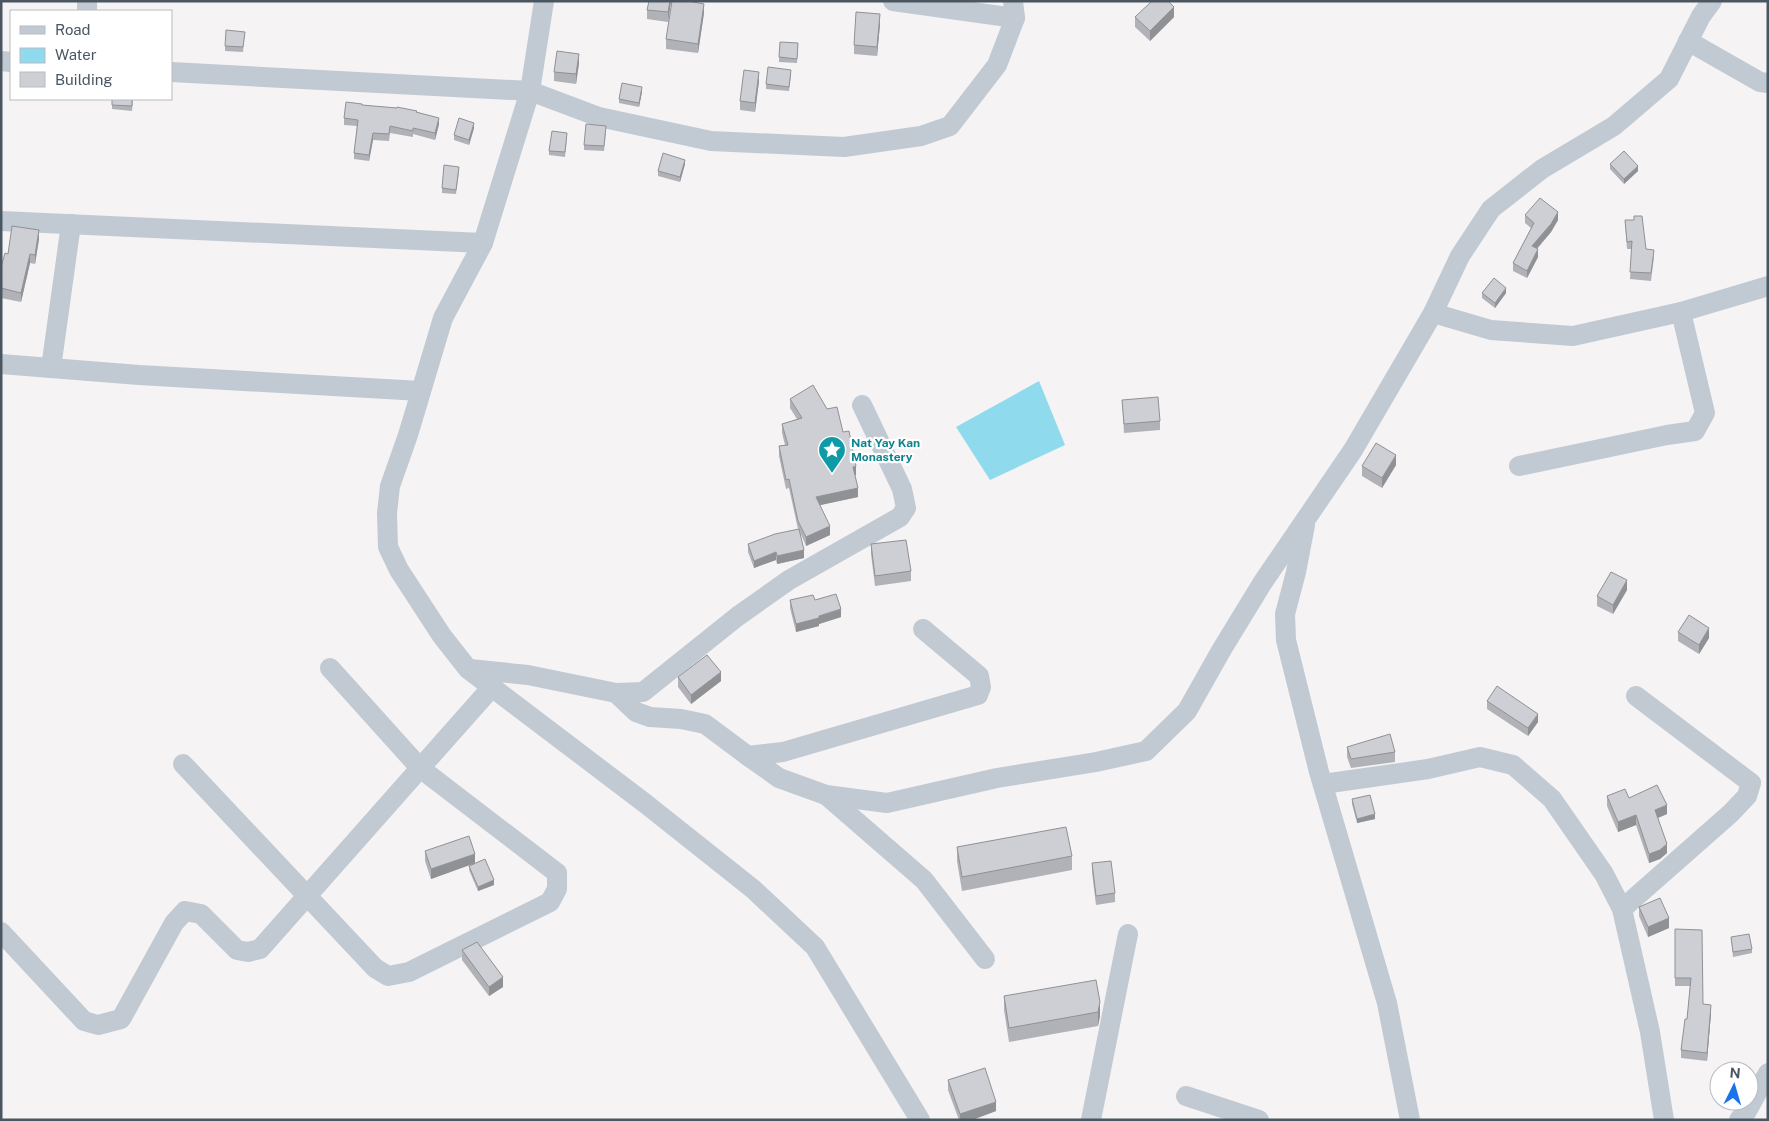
<svg xmlns="http://www.w3.org/2000/svg" width="1769" height="1121" viewBox="0 0 1769 1121" font-family="'Public Sans',sans-serif">
  <style>
    .water { fill: #90daee }
    .lines { fill: none; stroke-linecap: round; stroke-linejoin: round }
    .minor { stroke: #c1cad2; stroke-width: 20 }
    .wall { fill: #b0b2b7 }
    .shaded-wall { fill: #909195 }
    .building { fill: #cdcfd5; stroke: #909195 }
    .labels { text-anchor: middle; dominant-baseline: central; stroke-width: 4.5; stroke-linejoin: round; paint-order: stroke }
    .culture-label { font-size: 12px; font-weight: bold; fill: #0d838f; stroke: #fff; text-anchor: start }
  </style>
  <rect width="100%" height="100%" fill="#f5f3f3"/>
  <!-- water -->
  <path class="water" d="M1039,381L1065,445L990,480L956,427Z"/>
  <g class="lines">
    <!-- minor -->
    <g class="minor">
      <path d="M544,1L530,91L483,243L443,318L408,435L390,486L387,513L388,547L399,570L442,636L468,669L646,804L753,889L815,947L920,1120"/>
      <path d="M893,1L1015,18"/>
      <path d="M87,11V1"/>
      <path d="M1688,41L1760,82L1768,83"/>
      <path d="M1,61L11,62"/>
      <path d="M171,72L530,91L599,117L711,141L844,147L921,136L950,126L997,65L1015,18L1013,1"/>
      <path d="M1,221L483,243"/>
      <path d="M1433,313L1491,330L1573,336L1681,312L1768,286"/>
      <path d="M1,364L139,375L421,391"/>
      <path d="M51,368L71,224"/>
      <path d="M1519,466L1667,435L1695,431L1705,413L1681,312"/>
      <path d="M1305,525L1296,572L1285,614L1286,640L1319,772L1387,1003L1410,1120"/>
      <path d="M470,669L528,675L616,693L643,692L738,616L789,580L900,517L906,508L902,489L862,405"/>
      <path d="M616,693L636,712L650,717L681,719L705,724L748,756L783,752L978,695L981,687L979,676L923,629"/>
      <path d="M748,756L779,778L826,795L887,803L997,778L1096,762L1146,751L1187,711L1222,649L1263,582L1353,450L1433,313L1460,256L1491,209L1542,169L1614,126L1669,79L1701,16L1712,1"/>
      <path d="M183,764L375,968L388,976L409,972L550,902L557,889V873L420,768L330,668"/>
      <path d="M1323,784L1428,769L1480,757L1513,765L1552,799L1604,874L1622,909L1650,1032L1664,1120"/>
      <path d="M826,795L924,880L985,959"/>
      <path d="M1622,909L1731,813L1747,796L1751,783L1636,696"/>
      <path d="M1,932L84,1021L98,1025L121,1019L174,923L185,911L201,914L237,950L248,952L260,949L492,687"/>
      <path d="M1186,1096L1259,1120"/>
      <path d="M1091,1120L1128,934"/>
      <path d="M1739,1120L1747,1111L1768,1073"/>
    </g>
  </g>
  <!-- wall -->
  <g class="wall">
    <path d="M671,1L668,22L647,19V10Z"/>
    <path d="M704,13L698,53L666,49V39Z"/>
    <path d="M1135,17H1174L1150,41L1135,27Z"/>
    <path d="M880,24L877,56L854,54V45Z"/>
    <path d="M245,32L243,52L225,51V46Z"/>
    <path d="M798,43L797,63L779,62V57Z"/>
    <path d="M579,63L576,84L554,81V72Z"/>
    <path d="M791,75L789,91L766,89V84Z"/>
    <path d="M759,81L755,112L740,110V101Z"/>
    <path d="M642,92L639,107L619,103V99Z"/>
    <path d="M112,99H133L132,111L112,109Z"/>
    <path d="M362,105L417,112L439,124L435,140L413,134V137L390,133L389,141L373,140L369,161L354,159V153L357,126L344,125V118Z"/>
    <path d="M474,128L469,145L454,140V135Z"/>
    <path d="M606,131L604,151L584,150V145Z"/>
    <path d="M567,137L565,157L549,155V151Z"/>
    <path d="M685,164L680,182L658,176V171Z"/>
    <path d="M1610,164L1638,171L1624,184L1610,169Z"/>
    <path d="M459,172L456,194L442,193V188Z"/>
    <path d="M1525,215L1558,220L1551,232L1537,249L1538,257L1527,278L1513,271V263L1531,228L1525,223Z"/>
    <path d="M1625,220L1646,249L1654,257L1651,281L1630,279L1632,249H1627Z"/>
    <path d="M39,239L35,264L30,263L21,302L1,298V267L8,254Z"/>
    <path d="M1482,293H1506L1495,308L1482,298Z"/>
    <path d="M790,399L827,409L843,432L856,475H855L858,497L820,505L830,535L806,546L800,532L804,558L777,564L776,560L754,568L748,552V544L798,529L789,488L786,489L779,456V446L785,445L782,433V424L797,419L790,408Z"/>
    <path d="M1122,400L1160,421V430L1124,433Z"/>
    <path d="M1396,465L1382,488L1362,476V466Z"/>
    <path d="M871,544L911,571V581L875,586L871,554Z"/>
    <path d="M1627,590L1613,614L1597,606V596Z"/>
    <path d="M790,600H815L841,617L819,624V626L796,632L790,608Z"/>
    <path d="M1678,632L1709,638L1699,654L1678,641Z"/>
    <path d="M678,677L721,681L691,704L678,687Z"/>
    <path d="M1487,701L1538,722L1528,736L1487,709Z"/>
    <path d="M1347,747L1395,752V762L1351,768L1347,757Z"/>
    <path d="M1607,796L1629,798L1667,814L1658,818L1667,853L1660,859L1649,863L1636,825L1618,832L1607,806Z"/>
    <path d="M1352,799L1375,819L1357,823L1352,804Z"/>
    <path d="M957,847L1072,856V870L962,891L957,861Z"/>
    <path d="M425,851L475,863L494,885L478,891L469,870L470,865L431,879L425,861Z"/>
    <path d="M1092,863L1115,893V902L1096,905L1092,872Z"/>
    <path d="M1639,907L1669,928L1648,937L1639,916Z"/>
    <path d="M1675,929L1703,1004L1711,1013L1707,1061L1681,1058V1050L1687,1019L1690,986H1675Z"/>
    <path d="M1731,937L1752,949V953L1733,957Z"/>
    <path d="M462,950L503,987L489,996L462,960Z"/>
    <path d="M1004,996L1100,1002V1016L1098,1026L1009,1042L1004,1010Z"/>
    <path d="M948,1080L996,1111L972,1120H959L948,1090Z"/>
  </g>
  <!-- shaded-wall -->
  <g class="shaded-wall">
    <path d="M670,1H671L668,22V12Z"/>
    <path d="M704,4V13L698,53V44Z"/>
    <path d="M1174,7V17L1150,41V31Z"/>
    <path d="M880,14V24L877,56V47Z"/>
    <path d="M579,54V63L576,84V74Z"/>
    <path d="M759,72V81L755,112V103Z"/>
    <path d="M642,87V92L639,107V103Z"/>
    <path d="M439,118V124L435,140V133Z"/>
    <path d="M474,123V128L469,145V140Z"/>
    <path d="M373,133V140L369,161V155Z"/>
    <path d="M685,160V164L680,182V177Z"/>
    <path d="M1638,166V171L1624,184V179Z"/>
    <path d="M1558,212V220L1551,232L1532,254V246Z"/>
    <path d="M39,230V239L35,264V255Z"/>
    <path d="M1538,249V257L1527,278V271Z"/>
    <path d="M30,254V263L21,302V293Z"/>
    <path d="M1506,288V293L1495,308V303Z"/>
    <path d="M1396,455V465L1382,488V478Z"/>
    <path d="M856,466V475L853,476V467Z"/>
    <path d="M858,488V497L816,506V497Z"/>
    <path d="M830,526V535L806,546V537Z"/>
    <path d="M804,550V558L777,564V556Z"/>
    <path d="M776,552V560L754,568V561Z"/>
    <path d="M1627,580V590L1613,614V605Z"/>
    <path d="M841,609V617L819,624V626L796,632V624Z"/>
    <path d="M1709,628V638L1699,654V645Z"/>
    <path d="M721,672V681L691,704V695Z"/>
    <path d="M1538,714V722L1528,736V728Z"/>
    <path d="M1667,805V814L1655,819V810Z"/>
    <path d="M1375,814V819L1357,823V819Z"/>
    <path d="M1636,815V825L1618,832V822Z"/>
    <path d="M1667,844V853L1660,859L1649,863V854Z"/>
    <path d="M475,854V863L431,879V869Z"/>
    <path d="M494,880V885L478,891V887Z"/>
    <path d="M1669,918V928L1648,937V927Z"/>
    <path d="M503,977V987L489,996V987Z"/>
    <path d="M1100,1002V1016L1098,1026V1012Z"/>
    <path d="M1711,1005V1013L1707,1061V1053Z"/>
    <path d="M996,1102V1111L972,1120H960V1114Z"/>
  </g>
  <!-- building -->
  <g class="building">
    <path d="M649,1H670L668,12L647,10Z"/>
    <path d="M672,1H688L704,4L698,44L666,39Z"/>
    <path d="M1152,1H1168L1174,7L1150,31L1135,17Z"/>
    <path d="M856,12L880,14L877,47L854,45Z"/>
    <path d="M226,30L245,32L243,47L225,46Z"/>
    <path d="M780,42L798,43L797,59L779,57Z"/>
    <path d="M557,51L579,54L576,74L554,72Z"/>
    <path d="M768,67L791,70L789,87L766,84Z"/>
    <path d="M744,70L759,72L755,103L740,101Z"/>
    <path d="M622,83L642,87L639,103L619,99Z"/>
    <path d="M112,99H132V106L112,105Z"/>
    <path d="M346,102L362,104V105L397,108V107L417,111L416,112L439,118L435,133L413,128V131L390,126L389,134L373,133L369,155L354,153L358,120L344,118Z"/>
    <path d="M459,118L474,123L469,140L454,135Z"/>
    <path d="M586,124L606,126L604,146L584,145Z"/>
    <path d="M552,131L567,133L565,152L549,151Z"/>
    <path d="M1624,151L1638,166L1624,179L1610,164Z"/>
    <path d="M663,153L685,160L680,177L658,171Z"/>
    <path d="M444,165L459,167L456,190L442,188Z"/>
    <path d="M1540,198L1558,212L1551,224L1532,246L1538,249L1527,271L1513,263L1534,223L1525,215Z"/>
    <path d="M1634,216H1642L1646,249L1654,250L1651,273L1630,272L1632,241L1627,242L1625,220H1634Z"/>
    <path d="M12,226L39,230L35,255L30,254L21,293L1,288V267L5,253L8,254Z"/>
    <path d="M1494,278L1506,288L1495,303L1482,293Z"/>
    <path d="M813,385L827,409L837,407L843,432L849,431L856,466L853,467L858,488L816,497L830,526L806,537L798,521L789,479L786,480L779,446L788,445L782,424L802,418L790,399Z"/>
    <path d="M1158,397L1160,421L1124,424L1122,400Z"/>
    <path d="M1376,443L1396,455L1382,478L1362,466Z"/>
    <path d="M799,529L804,550L777,556L776,552L754,561L748,544L775,534Z"/>
    <path d="M906,540L911,571L875,576L871,544Z"/>
    <path d="M1611,572L1627,580L1613,605L1597,596Z"/>
    <path d="M836,594L841,609L819,616V618L796,624L790,600L813,595L815,600Z"/>
    <path d="M1689,615L1709,628L1699,645L1678,632Z"/>
    <path d="M707,655L721,672L691,695L678,677Z"/>
    <path d="M1497,686L1538,714L1528,728L1487,701Z"/>
    <path d="M1390,734L1395,752L1351,759L1347,747Z"/>
    <path d="M1657,785L1667,805L1655,810L1667,844L1660,850L1649,854L1636,815L1618,822L1607,796L1625,789L1629,798Z"/>
    <path d="M1370,795L1375,814L1357,819L1352,799Z"/>
    <path d="M1066,827L1072,856L962,877L957,847Z"/>
    <path d="M469,836L475,854L431,869L425,851Z"/>
    <path d="M485,859L494,880L478,887L469,866Z"/>
    <path d="M1111,861L1115,893L1096,896L1092,863Z"/>
    <path d="M1660,898L1669,918L1648,927L1639,907Z"/>
    <path d="M1675,929L1702,930L1703,1004L1711,1005L1707,1053L1681,1050L1685,1019H1687L1691,978H1675Z"/>
    <path d="M1749,934L1752,949L1733,952L1731,937Z"/>
    <path d="M477,942L503,977L489,987L462,950Z"/>
    <path d="M1096,980L1100,1002L1098,1012L1009,1028L1004,996Z"/>
    <path d="M985,1068L996,1102L960,1114L948,1080Z"/>
  </g>
  <!-- icons -->
  <defs>
    <symbol id="sight-pin" viewBox="-11 -11 22 30"><path d="M0 17L-7.5 6A9.5 9.5 0 1 1 7.5 6Z" fill="#0f9aa8" stroke="#fff"/><path d="M0-6L1.8-2.2L6-1.7L2.9 1.2L3.7 5.4L0 3.3L-3.7 5.4L-2.9 1.2L-6-1.7L-1.8-2.2Z" fill="#fff"/></symbol>
  </defs>
  <g fill-rule="evenodd">
    <use href="#sight-pin" x="816" y="434" width="32" height="43"/>
  </g>
  <g class="labels">
    <!-- culture labels -->
    <g class="culture-label">
      <text x="851" y="443">Nat Yay Kan<tspan x="851" dy="14">Monastery</tspan></text>
    </g>
  </g>
  <!-- border -->
  <rect width="1769" height="1121" fill="none" stroke="#4a5661" stroke-width="5"/>
  <!-- legend -->
  <rect x="10" y="10" width="162" height="90" fill="#ffffff" stroke="#b7bbc0"/>
  <rect x="20" y="26" width="25" height="8" fill="#c1cad2" stroke="#b7bbc0"/>
  <text x="55" y="35" font-size="15" fill="#4a5661">Road</text>
  <rect x="20" y="48" width="25" height="15" fill="#90daee" stroke="#b7bbc0"/>
  <text x="55" y="60" font-size="15" fill="#4a5661">Water</text>
  <rect x="20" y="72" width="25" height="15" fill="#cdcfd5" stroke="#b7bbc0"/>
  <text x="55" y="85" font-size="15" fill="#4a5661">Building</text>
  <!-- north arrow -->
  <g transform="translate(1734 1086) rotate(5)"><circle r="24" fill="#ffffff" stroke="#b7bbc0"/>
  <path d="M0-4L9 19L0 12L-9 19Z" fill="#1a73e8"/>
  <text y="-8" font-size="14" font-weight="bold" text-anchor="middle" fill="#4a5661">N</text>
  </g>
</svg>
